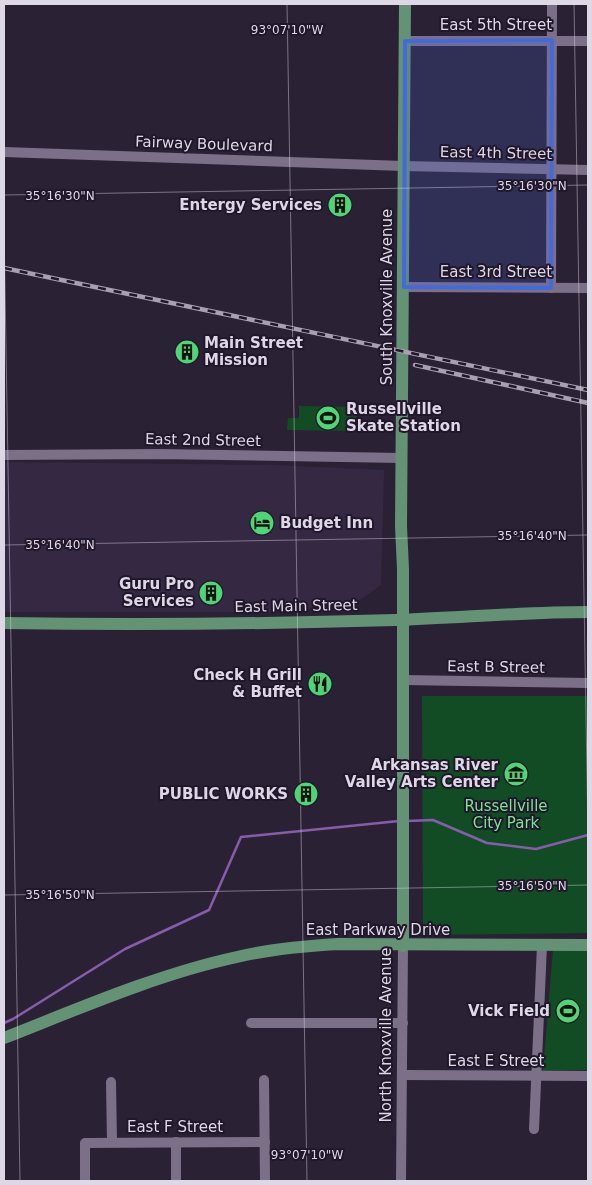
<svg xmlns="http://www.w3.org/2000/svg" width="592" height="1185" viewBox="0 0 592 1185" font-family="'DejaVu Sans',sans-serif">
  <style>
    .built { fill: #352843 }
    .green { fill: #124c24 }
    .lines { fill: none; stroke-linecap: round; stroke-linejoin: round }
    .stream { stroke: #855dab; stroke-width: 2.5 }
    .minor { stroke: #7b7088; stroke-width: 10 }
    .major { stroke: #649275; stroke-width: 12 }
    .rail-casing { stroke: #a8a0b0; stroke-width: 4.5 }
    .rail { stroke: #21172b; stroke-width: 2.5; stroke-dasharray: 8; stroke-linecap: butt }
    .marked { fill: #4469db; fill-opacity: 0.2; stroke: #4469db; stroke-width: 4; stroke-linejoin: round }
    .ticks { fill: none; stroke: #ded7e5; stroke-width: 1; stroke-opacity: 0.45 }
    .labels { text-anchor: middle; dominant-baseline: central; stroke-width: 4; stroke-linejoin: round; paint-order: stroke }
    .street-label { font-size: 15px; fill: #ded7e5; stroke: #21172b }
    .poi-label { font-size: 15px; font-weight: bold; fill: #ded7e5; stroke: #21172b; text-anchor: end }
    .park-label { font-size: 15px; fill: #79e592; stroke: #21172b }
    .ticks-label { font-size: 12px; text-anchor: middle; fill: #ded7e5; stroke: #21172b; stroke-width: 4; stroke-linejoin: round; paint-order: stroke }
  </style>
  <rect width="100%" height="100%" fill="#2b2135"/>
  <!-- built -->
  <path class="built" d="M4,462L273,465L384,470L381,585L353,605L271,612H4Z"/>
  <!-- green -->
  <g class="green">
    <path d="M299,406L357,407L356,431L287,430L288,418H299Z"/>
    <path d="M422,696H588V933L423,935Z"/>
    <path d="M553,950L588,951V1070L543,1071Z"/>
  </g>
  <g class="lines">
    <!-- stream -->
    <g class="stream">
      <path d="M407,821L433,820L487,843L536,849L588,835"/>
      <path d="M4,1023L13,1019L125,949L209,910L241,837L399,821"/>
    </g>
    <!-- minor -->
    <g class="minor">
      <path d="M405,41H588"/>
      <path d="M4,152L403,166L588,170"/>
      <path d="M404,287L588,288"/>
      <path d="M551,288L552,4"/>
      <path d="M4,455L158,454L402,458"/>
      <path d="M403,680L588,683"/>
      <path d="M251,1023H403"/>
      <path d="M403,1075L588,1076"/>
      <path d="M264,1080L265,1181"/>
      <path d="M111,1082L112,1142"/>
      <path d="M534,1129L542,945"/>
      <path d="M176,1142V1181"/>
      <path d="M85,1181V1143L265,1142"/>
      <path d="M401,1181L403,946"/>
    </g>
    <!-- major -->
    <g class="major">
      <path d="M4,623C134,625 264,624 395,620C459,618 524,612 588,612"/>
      <path d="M403,946V569L401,526L405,4"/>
      <path d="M4,1038C78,1009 158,974 237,957C270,949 304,946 338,944L588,945"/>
    </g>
    <defs>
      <g id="rail">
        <path d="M4,268L588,390"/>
        <path d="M415,365L588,403"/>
      </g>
    </defs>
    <!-- rail casing -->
    <use href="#rail" class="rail-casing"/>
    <!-- rail -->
    <use href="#rail" class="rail"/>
  </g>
  <!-- marked area -->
  <path class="marked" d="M552,40L551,288L404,287L405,41Z"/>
  <!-- ticks -->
  <path class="ticks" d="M287,4L307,1181M574,4L588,834M4,195L588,185M4,228L20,1181M4,545L588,535M4,895L588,885"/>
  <!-- icons -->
  <defs>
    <symbol id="building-disc" viewBox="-11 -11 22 22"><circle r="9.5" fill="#4ed675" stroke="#21172b"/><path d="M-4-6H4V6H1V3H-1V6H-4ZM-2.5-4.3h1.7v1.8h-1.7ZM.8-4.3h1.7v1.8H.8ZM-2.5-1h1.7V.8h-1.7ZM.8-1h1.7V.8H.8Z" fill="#111"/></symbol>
    <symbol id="stadium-disc" viewBox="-11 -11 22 22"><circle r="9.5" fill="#4ed675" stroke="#21172b"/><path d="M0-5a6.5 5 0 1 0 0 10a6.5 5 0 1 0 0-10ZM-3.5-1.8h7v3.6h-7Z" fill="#111"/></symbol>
    <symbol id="hotel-disc" viewBox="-11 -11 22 22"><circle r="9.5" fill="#4ed675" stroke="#21172b"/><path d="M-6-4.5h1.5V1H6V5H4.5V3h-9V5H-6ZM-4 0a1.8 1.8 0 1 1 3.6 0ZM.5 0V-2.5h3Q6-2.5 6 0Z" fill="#111"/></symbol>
    <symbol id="restaurant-disc" viewBox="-11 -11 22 22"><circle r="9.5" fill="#4ed675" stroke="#21172b"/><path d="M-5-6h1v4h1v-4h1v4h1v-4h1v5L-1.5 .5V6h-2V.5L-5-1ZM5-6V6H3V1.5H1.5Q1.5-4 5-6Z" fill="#111"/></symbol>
    <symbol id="museum-disc" viewBox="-11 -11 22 22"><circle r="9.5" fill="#4ed675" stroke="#21172b"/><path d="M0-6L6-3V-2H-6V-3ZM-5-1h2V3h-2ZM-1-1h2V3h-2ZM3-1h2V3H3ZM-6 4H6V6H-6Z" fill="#111"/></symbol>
  </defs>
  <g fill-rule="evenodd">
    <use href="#building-disc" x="326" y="191" width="28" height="28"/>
    <use href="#building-disc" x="173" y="338" width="28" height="28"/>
    <use href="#stadium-disc" x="314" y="404" width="28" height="28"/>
    <use href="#hotel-disc" x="248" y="509" width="28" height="28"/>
    <use href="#building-disc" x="197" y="579" width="28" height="28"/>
    <use href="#restaurant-disc" x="306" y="670" width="28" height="28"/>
    <use href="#museum-disc" x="502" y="760" width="28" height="28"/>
    <use href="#building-disc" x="292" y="780" width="28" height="28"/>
    <use href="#stadium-disc" x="554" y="997" width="28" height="28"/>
  </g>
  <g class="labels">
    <!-- street labels -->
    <g class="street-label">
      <text x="496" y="25">East 5th Street</text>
      <text transform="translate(204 144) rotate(2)">Fairway Boulevard</text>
      <text transform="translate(496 153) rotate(1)">East 4th Street</text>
      <text x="496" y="272">East 3rd Street</text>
      <text transform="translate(387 297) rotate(-90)">South Knoxville Avenue</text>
      <text transform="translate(203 440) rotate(1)">East 2nd Street</text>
      <text transform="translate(296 606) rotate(-1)">East Main Street</text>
      <text transform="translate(496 667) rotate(1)">East B Street</text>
      <text x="378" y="930">East Parkway Drive</text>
      <text transform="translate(386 1035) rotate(-90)">North Knoxville Avenue</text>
      <text x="496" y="1061">East E Street</text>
      <text x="175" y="1127">East F Street</text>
    </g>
    <!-- poi labels -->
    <g class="poi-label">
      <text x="322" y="205">Entergy Services</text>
      <text x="204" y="343" text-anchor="start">Main Street<tspan x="204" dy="17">Mission</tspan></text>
      <text x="346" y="409" text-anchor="start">Russellville<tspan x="346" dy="17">Skate Station</tspan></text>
      <text x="280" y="523" text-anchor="start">Budget Inn</text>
      <text x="194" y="584">Guru Pro<tspan x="194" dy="17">Services</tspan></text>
      <text x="302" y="675">Check H Grill<tspan x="302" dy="17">&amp; Buffet</tspan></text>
      <text x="498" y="765">Arkansas River<tspan x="498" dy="17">Valley Arts Center</tspan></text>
      <text x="288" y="794">PUBLIC WORKS</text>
      <text x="550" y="1011">Vick Field</text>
    </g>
    <!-- park labels -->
    <g class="park-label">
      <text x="506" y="806">Russellville<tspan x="506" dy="17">City Park</tspan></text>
    </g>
  </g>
  <g class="ticks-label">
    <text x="287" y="34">93°07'10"W</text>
    <text x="532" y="190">35°16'30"N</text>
    <text x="60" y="200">35°16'30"N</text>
    <text x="532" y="540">35°16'40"N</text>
    <text x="60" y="549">35°16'40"N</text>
    <text x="532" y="890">35°16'50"N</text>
    <text x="60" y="899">35°16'50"N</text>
    <text x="307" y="1159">93°07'10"W</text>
  </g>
  <!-- border -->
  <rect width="592" height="1185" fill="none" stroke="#ded7e5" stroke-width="10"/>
</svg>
